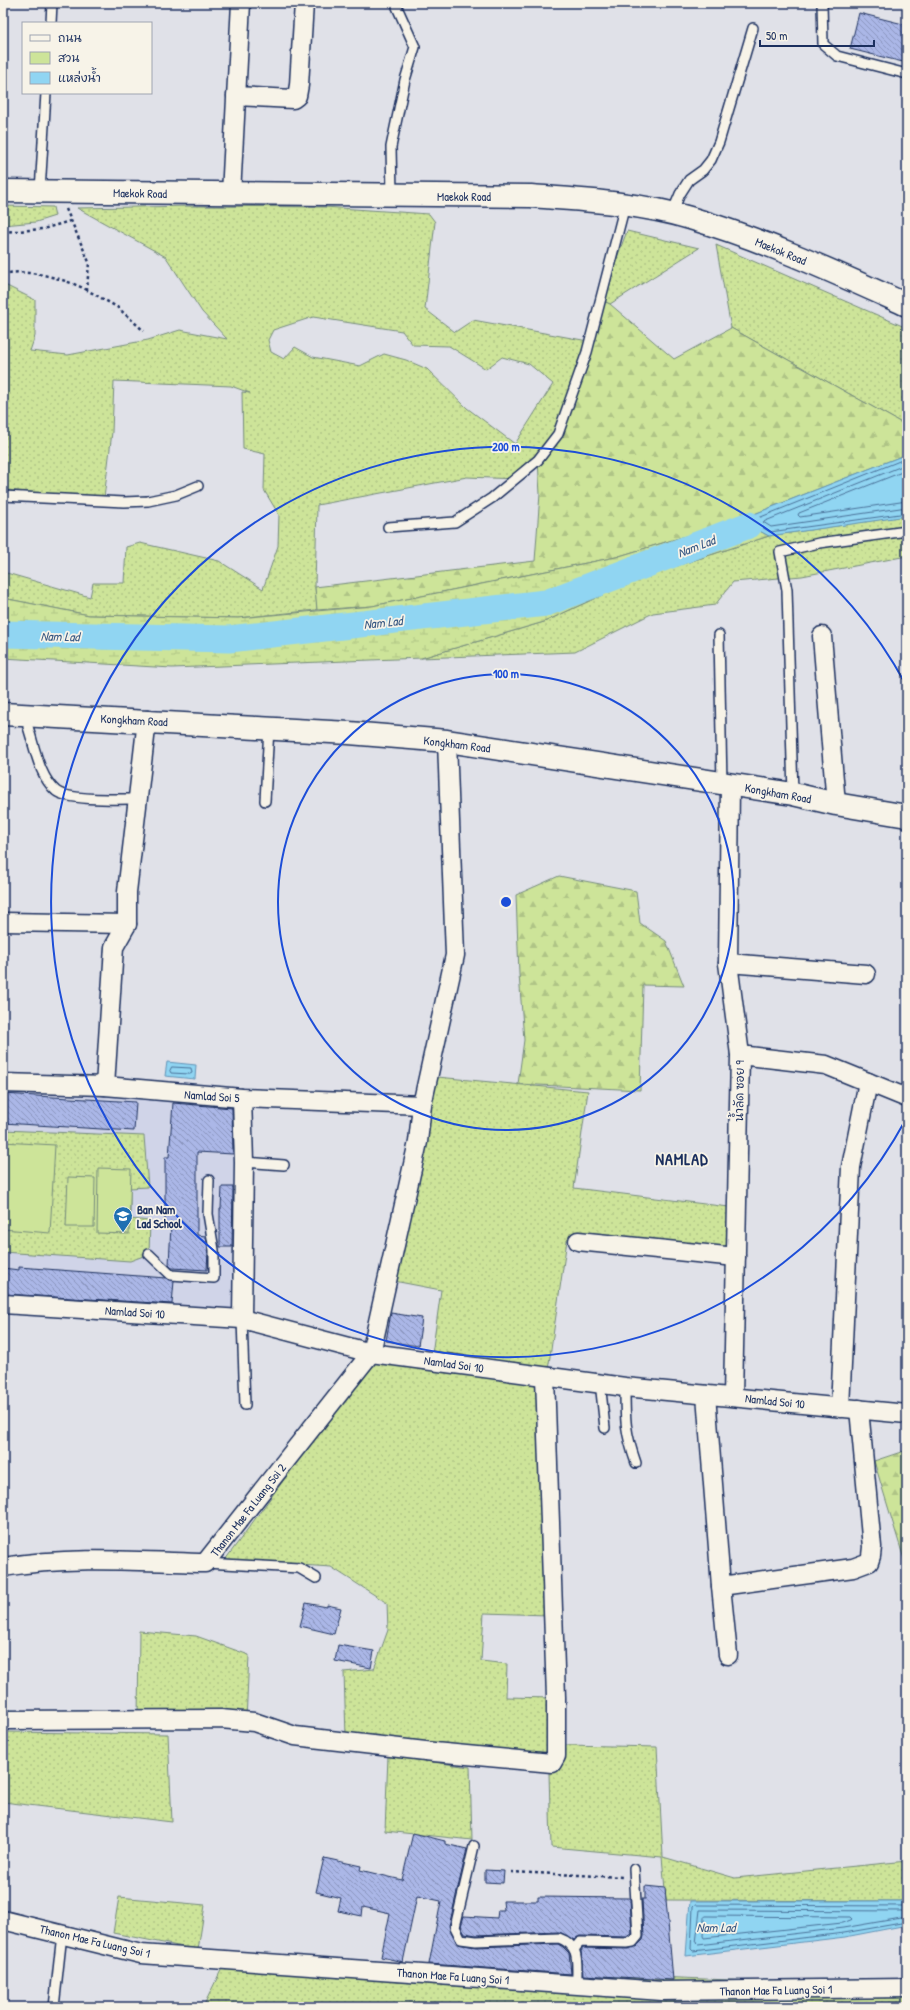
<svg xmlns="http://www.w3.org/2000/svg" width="910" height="2010" viewBox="0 0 910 2010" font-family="'Patrick Hand','Playpen Sans Thai',sans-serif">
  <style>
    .built { fill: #d0d4e8 }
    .green { fill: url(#green-dots); stroke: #748a7c; fill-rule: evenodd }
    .forest { fill: url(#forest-firs); stroke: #748a7c }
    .wetland { fill: url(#wetland-marsh); stroke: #748a7c }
    .pitch { fill: #cde499; stroke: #748a7c }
    .water { fill: #90d5f2; stroke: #6193b7 }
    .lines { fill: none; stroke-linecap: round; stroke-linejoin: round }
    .shore { stroke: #4a7199; stroke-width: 1 }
    .river { stroke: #90d5f2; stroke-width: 27 }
    .building { fill: url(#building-back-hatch); stroke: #1b2f5e }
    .service-casing { stroke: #1b2f5e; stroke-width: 12 }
    .minor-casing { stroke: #1b2f5e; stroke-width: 21 }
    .tertiary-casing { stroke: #1b2f5e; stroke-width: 25 }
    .path { stroke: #1b2f5e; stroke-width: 2.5; stroke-dasharray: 3 3; stroke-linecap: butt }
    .service { stroke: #f7f3e8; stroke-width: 9 }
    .minor { stroke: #f7f3e8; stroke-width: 18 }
    .tertiary { stroke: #f7f3e8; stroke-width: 22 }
    .ring { fill: none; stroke: #1d4ed8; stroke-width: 2 }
    .labels { text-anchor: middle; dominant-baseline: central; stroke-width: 3.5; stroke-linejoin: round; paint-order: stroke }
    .street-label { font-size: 12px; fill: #1b2f5e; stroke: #f7f3e8 }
    .poi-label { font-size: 12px; font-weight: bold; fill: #1b2f5e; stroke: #f7f3e8; text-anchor: start }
    .water-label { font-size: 13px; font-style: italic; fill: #385883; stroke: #f7f3e8 }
    .district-label { font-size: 16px; font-weight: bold; letter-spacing: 1px; fill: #1b2f5e; stroke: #f7f3e8 }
    .centre { fill: #1d4ed8; stroke: #f7f3e8; stroke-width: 2 }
    .ring-label { font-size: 12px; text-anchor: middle; font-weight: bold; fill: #1d4ed8; stroke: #f7f3e8; stroke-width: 3.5; stroke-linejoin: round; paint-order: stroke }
  </style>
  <defs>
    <pattern id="green-dots" width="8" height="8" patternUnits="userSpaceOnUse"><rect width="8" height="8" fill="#cde499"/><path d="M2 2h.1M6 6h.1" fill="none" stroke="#afc486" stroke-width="1.8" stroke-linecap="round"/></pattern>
    <pattern id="forest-firs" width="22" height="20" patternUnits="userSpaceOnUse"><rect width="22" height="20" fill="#cde499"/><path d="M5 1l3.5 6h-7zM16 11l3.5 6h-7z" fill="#afc486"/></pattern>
    <pattern id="wetland-marsh" width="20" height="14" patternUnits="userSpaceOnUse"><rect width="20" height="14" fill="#cde499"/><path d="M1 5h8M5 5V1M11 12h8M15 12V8" fill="none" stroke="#afc486"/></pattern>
    <pattern id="building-back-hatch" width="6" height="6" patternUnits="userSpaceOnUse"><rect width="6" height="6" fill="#abb7e7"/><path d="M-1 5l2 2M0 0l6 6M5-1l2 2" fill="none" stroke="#8a95be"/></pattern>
  </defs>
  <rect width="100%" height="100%" fill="#e0e1e8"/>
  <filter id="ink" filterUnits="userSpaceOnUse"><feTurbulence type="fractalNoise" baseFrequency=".025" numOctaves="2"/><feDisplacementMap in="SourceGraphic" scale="8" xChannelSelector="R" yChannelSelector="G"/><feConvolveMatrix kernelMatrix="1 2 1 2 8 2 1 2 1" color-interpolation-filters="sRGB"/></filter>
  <g filter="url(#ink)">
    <!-- built -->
    <path class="built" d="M3,1083L242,1098V1319L3,1304Z"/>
    <!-- green -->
    <g class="green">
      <path d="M3,206L53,207L55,216L36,222L3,225Z"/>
      <path d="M194,206L324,207L429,214L435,222L425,309L455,332L473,320L588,341L558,434L516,479L467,477L317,505L315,587L317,610L238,618L89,615L3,598V572L90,597L93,583H124L126,547L140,543L219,561L263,589L278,546L279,515L264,490L265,454L243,449L242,392L250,393L231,386L114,381L112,432L104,498L3,490V284L35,300V336L30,351L68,355L148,340L180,330L227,339L202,312L166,257L77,208ZM313,317L402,331L413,345L449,346L486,369L502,357L529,364L553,384L515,444L467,408L427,369L406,360L384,354L360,366L313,357L295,347L284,359L271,352L268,340L273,330Z"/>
      <path d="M627,231L699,248L610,304L601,300Z"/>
      <path d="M716,245L907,328V426L731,328Z"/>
      <path d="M903,516H907V556L802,576L733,582L715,605L653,613L575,652L421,658L544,622L639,578L769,536Z"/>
      <path d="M437,1077L588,1091L574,1188L729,1207V1256L567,1240L548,1370L432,1354L441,1290L394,1281Z"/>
      <path d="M3,1130L144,1136L148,1187L130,1188V1219L150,1221L149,1254L130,1261L3,1252Z"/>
      <path d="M371,1361L539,1384L548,1615L484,1613L481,1661L507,1664L506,1697L552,1698V1756L346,1737L344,1672L374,1669L388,1630L387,1603L331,1567L225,1560Z"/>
      <path d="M139,1631L196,1636L249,1655L246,1721L138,1720Z"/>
      <path d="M3,1732L168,1734L172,1822L3,1802Z"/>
      <path d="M566,1745L657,1747L663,1857L735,1878L907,1861V1901L666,1900L662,1857L551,1847L549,1773Z"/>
      <path d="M388,1756L470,1767L472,1840L385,1831Z"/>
      <path d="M119,1897L205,1905L198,1950L113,1933Z"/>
      <path d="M226,1960L907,1987V2007H203Z"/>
    </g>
    <!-- forest -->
    <g class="forest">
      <path d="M601,300L610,304L674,359L731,328L907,426V454L739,520L616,557L372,606L317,610L315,587L535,561L540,494L538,460L558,434Z"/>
      <path d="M559,876L636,891L640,923L666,941L684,986L643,985L640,1090L518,1084L524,1040L519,974L516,895Z"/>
      <path d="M907,1450V1569L874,1461Z"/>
    </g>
    <!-- wetland -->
    <path class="wetland" d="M739,520L769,536L636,579L544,622L421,658L172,668L3,658V598L89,615L238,618L372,606L616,557Z"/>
    <!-- pitch -->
    <g class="pitch">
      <path d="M3,1142L55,1145L50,1233L3,1229Z"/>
      <path d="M98,1168L131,1169L129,1234L97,1233Z"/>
      <path d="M68,1177L95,1178L94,1227H66Z"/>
    </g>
    <!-- water -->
    <g class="water">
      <path d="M907,454V516L769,536L739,520Z"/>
      <path d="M167,1062L196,1065L195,1079L165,1076Z"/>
      <path d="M690,1901H907V1925L845,1937L686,1956Z"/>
    </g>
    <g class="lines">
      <!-- shore -->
      <g class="shore">
        <path d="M907,458L751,521L770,532L907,513"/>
        <path d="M907,464L763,522L771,527L907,507"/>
        <path d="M907,470L799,513L798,515L800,517L907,501"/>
        <path d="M172,1067L191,1068L192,1073L190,1074L171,1073L170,1071Z"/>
        <path d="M907,1906L695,1905L693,1907L691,1949L693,1951L844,1933L907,1922"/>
        <path d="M907,1911L700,1910L696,1943L698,1945L843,1928L907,1917"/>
        <path d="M706,1916L850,1917L852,1919L842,1923L704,1938L703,1936L704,1918Z"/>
      </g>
      <!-- river -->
      <path class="river" d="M3,634L229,639L546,603L749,525"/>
    </g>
    <!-- building -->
    <g class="building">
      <path d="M859,13L907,25V63L850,49Z"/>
      <path d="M3,1094L136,1102L134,1131L3,1123Z"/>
      <path d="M173,1103L232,1108L233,1154L197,1152V1235L206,1236L208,1250L207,1270L172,1268L169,1265L171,1225H165V1157H169Z"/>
      <path d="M222,1187H233L232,1247H220V1209H221Z"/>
      <path d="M19,1267L166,1278L174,1281L172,1304L3,1294V1268L19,1270Z"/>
      <path d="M391,1313L422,1318L418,1346L386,1341Z"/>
      <path d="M306,1603L327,1607V1605L341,1608L334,1634L300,1626Z"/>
      <path d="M338,1645L374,1651L371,1668L335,1661Z"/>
      <path d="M413,1833L445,1841V1844L467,1849L449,1926L457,1944L476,1947L558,1944L563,1947L569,1953L571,1974L429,1964L441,1901L417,1896L403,1962L381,1957L390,1913L363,1907L362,1916L338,1911L341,1898L316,1892L324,1858L361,1866L360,1870L402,1880Z"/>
      <path d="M485,1870L504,1871L503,1883L485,1882Z"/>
      <path d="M645,1886L665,1888L673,1980L583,1975L581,1951L583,1948L628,1949L637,1946L643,1940L644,1936L642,1899H645Z"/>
      <path d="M538,1897L630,1898L632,1934L627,1937L580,1936L574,1940L559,1932L476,1935L465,1933L461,1926L464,1916L497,1918L498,1910H504L503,1901H538Z"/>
    </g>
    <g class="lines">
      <defs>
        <g id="service">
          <path d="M822,3L823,44L837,56L907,74"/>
          <path d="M51,23L52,3"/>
          <path d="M40,191L46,93"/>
          <path d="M392,195L391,147L405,80L415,47L397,7L398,3"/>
          <path d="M672,213L680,194L689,180L703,170L711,160L719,142L753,28"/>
          <path d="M3,496L124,502L148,501L176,495L198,486"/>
          <path d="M388,527L455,522L492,498L538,460L558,434L587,352L625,205"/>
          <path d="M719,635L722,784"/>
          <path d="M28,727C35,748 39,776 56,791C68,801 121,799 138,799"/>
          <path d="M793,794L787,590L780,552L819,543L907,531"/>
          <path d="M265,801L269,728"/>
          <path d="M244,1162L284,1165"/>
          <path d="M149,1254L171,1275L214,1278V1250L208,1214L209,1180"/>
          <path d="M242,1319L245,1405"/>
          <path d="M600,1382L605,1428"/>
          <path d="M625,1387C625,1419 625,1432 636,1463"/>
          <path d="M205,1563L299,1568L316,1578"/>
          <path d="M474,1846L455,1927L461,1939L476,1941L559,1938C582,1946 576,1964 577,1985"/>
          <path d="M575,1948L580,1942L627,1943L633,1942L638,1936L634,1869"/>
          <path d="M54,2007L62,1934"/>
        </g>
        <g id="minor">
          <path d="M236,96L293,99L297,96L299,85L304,3"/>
          <path d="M231,194L241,3"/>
          <path d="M822,636L836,804"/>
          <path d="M730,785L728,963L740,1055L733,1397"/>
          <path d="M3,922L127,924"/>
          <path d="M728,963L866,974"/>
          <path d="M740,1055L826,1065L907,1098"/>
          <path d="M3,1083L105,1086L242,1098L422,1105"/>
          <path d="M105,1086L114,947L127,924V892L147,720"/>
          <path d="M242,1098L244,1162L242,1319"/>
          <path d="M578,1241L736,1257"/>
          <path d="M3,1304L242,1319L371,1353L625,1387L907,1414"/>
          <path d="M706,1395L721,1586L853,1568L869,1562L871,1556L872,1547L859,1409"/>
          <path d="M840,1408L851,1167L868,1082"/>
          <path d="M3,1567C70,1556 137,1561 205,1563L371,1353L418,1142L422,1105L455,955L447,741"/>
          <path d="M721,1586L728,1655"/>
          <path d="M3,1720L221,1719L254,1722L295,1736L434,1752L552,1763L556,1756V1697L545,1377"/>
          <path d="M3,1920L141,1954L662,1991L907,1988"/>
        </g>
        <g id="tertiary">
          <path d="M3,191L531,196C584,200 639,203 690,218C765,240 836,273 907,305"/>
          <path d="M3,714L349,733L447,741L793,794L836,804L907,816"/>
        </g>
      </defs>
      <!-- service casing -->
      <use href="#service" class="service-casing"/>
      <!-- minor casing -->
      <use href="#minor" class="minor-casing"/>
      <!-- tertiary casing -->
      <use href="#tertiary" class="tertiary-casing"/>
      <!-- path -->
      <g class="path">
        <path d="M66,209L89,262L87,290L117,307L144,331"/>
        <path d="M3,232L43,229L70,221"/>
        <path d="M3,274C27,268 66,279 87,290"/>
        <path d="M511,1872L622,1877"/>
      </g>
      <!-- service -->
      <use href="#service" class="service"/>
      <!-- minor -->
      <use href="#minor" class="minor"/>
      <!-- tertiary -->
      <use href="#tertiary" class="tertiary"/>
    </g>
  </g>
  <!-- distance rings -->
  <g class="ring">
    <circle cx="506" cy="902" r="228"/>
    <path d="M906 1119A455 455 0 1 1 906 685"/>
  </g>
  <!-- icons -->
  <defs>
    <symbol id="school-pin" viewBox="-11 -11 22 30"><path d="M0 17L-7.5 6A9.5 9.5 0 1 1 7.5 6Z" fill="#1f6fb2" stroke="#f7f3e8"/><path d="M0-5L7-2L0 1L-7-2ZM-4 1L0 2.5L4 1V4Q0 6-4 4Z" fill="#fff"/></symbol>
  </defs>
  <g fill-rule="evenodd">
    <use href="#school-pin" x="112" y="1205" width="22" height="30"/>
  </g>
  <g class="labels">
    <!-- street labels -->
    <g class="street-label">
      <text transform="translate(140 193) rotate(1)">Maekok Road</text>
      <text x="464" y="196">Maekok Road</text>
      <text transform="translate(781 251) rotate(22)">Maekok Road</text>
      <text transform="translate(134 720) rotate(3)">Kongkham Road</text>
      <text transform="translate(457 744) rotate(7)">Kongkham Road</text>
      <text transform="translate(778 793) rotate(10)">Kongkham Road</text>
      <text transform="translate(739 1091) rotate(-89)">น้ำลัด ซอย 9</text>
      <text transform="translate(212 1096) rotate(4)">Namlad Soi 5</text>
      <text transform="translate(135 1312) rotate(4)">Namlad Soi 10</text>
      <text transform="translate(454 1364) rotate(8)">Namlad Soi 10</text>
      <text transform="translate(775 1401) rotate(6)">Namlad Soi 10</text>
      <text transform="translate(248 1510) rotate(-52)">Thanon Mae Fa Luang Soi 2</text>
      <text transform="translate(95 1941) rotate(13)">Thanon Mae Fa Luang Soi 1</text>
      <text transform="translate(453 1976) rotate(4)">Thanon Mae Fa Luang Soi 1</text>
      <text transform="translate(776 1990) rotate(-1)">Thanon Mae Fa Luang Soi 1</text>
    </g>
    <!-- poi labels -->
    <g class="poi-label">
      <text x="137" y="1209">Ban Nam<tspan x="137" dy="14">Lad School</tspan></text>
    </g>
    <!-- water labels -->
    <g class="water-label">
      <text transform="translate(696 546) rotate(-21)">Nam Lad</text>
      <text transform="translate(383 622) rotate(-6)">Nam Lad</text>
      <text transform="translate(60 636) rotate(1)">Nam Lad</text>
      <text x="716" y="1927">Nam Lad</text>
    </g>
    <!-- district labels -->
    <g class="district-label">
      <text x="682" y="1159">NAMLAD</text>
    </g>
  </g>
  <circle cx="506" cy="902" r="6" class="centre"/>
  <g class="ring-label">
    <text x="506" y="451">200 m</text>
    <text x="506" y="678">100 m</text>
  </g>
  <!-- margin -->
  <rect width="910" height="2010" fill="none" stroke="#f7f3e8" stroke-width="16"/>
  <rect x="8" y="8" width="894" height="1994" fill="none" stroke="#1b2f5e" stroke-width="1.5" filter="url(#ink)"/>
  <!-- legend -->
  <rect x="22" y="22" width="130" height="72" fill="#f7f3e8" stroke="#9fa5b1"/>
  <rect x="30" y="35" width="20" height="6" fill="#f7f3e8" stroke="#9fa5b1"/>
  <text x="58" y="42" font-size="12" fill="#1b2f5e">ถนน</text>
  <rect x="30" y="52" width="20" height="12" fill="#cde499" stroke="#9fa5b1"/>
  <text x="58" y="62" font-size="12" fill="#1b2f5e">สวน</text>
  <rect x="30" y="72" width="20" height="12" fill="#90d5f2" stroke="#9fa5b1"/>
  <text x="58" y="82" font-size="12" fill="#1b2f5e">แหล่งน้ำ</text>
  <!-- scale -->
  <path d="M760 40v6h114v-6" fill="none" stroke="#1b2f5e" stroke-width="2"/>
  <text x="766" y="40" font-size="12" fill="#1b2f5e" stroke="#f7f3e8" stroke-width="3" paint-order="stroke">50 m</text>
</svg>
